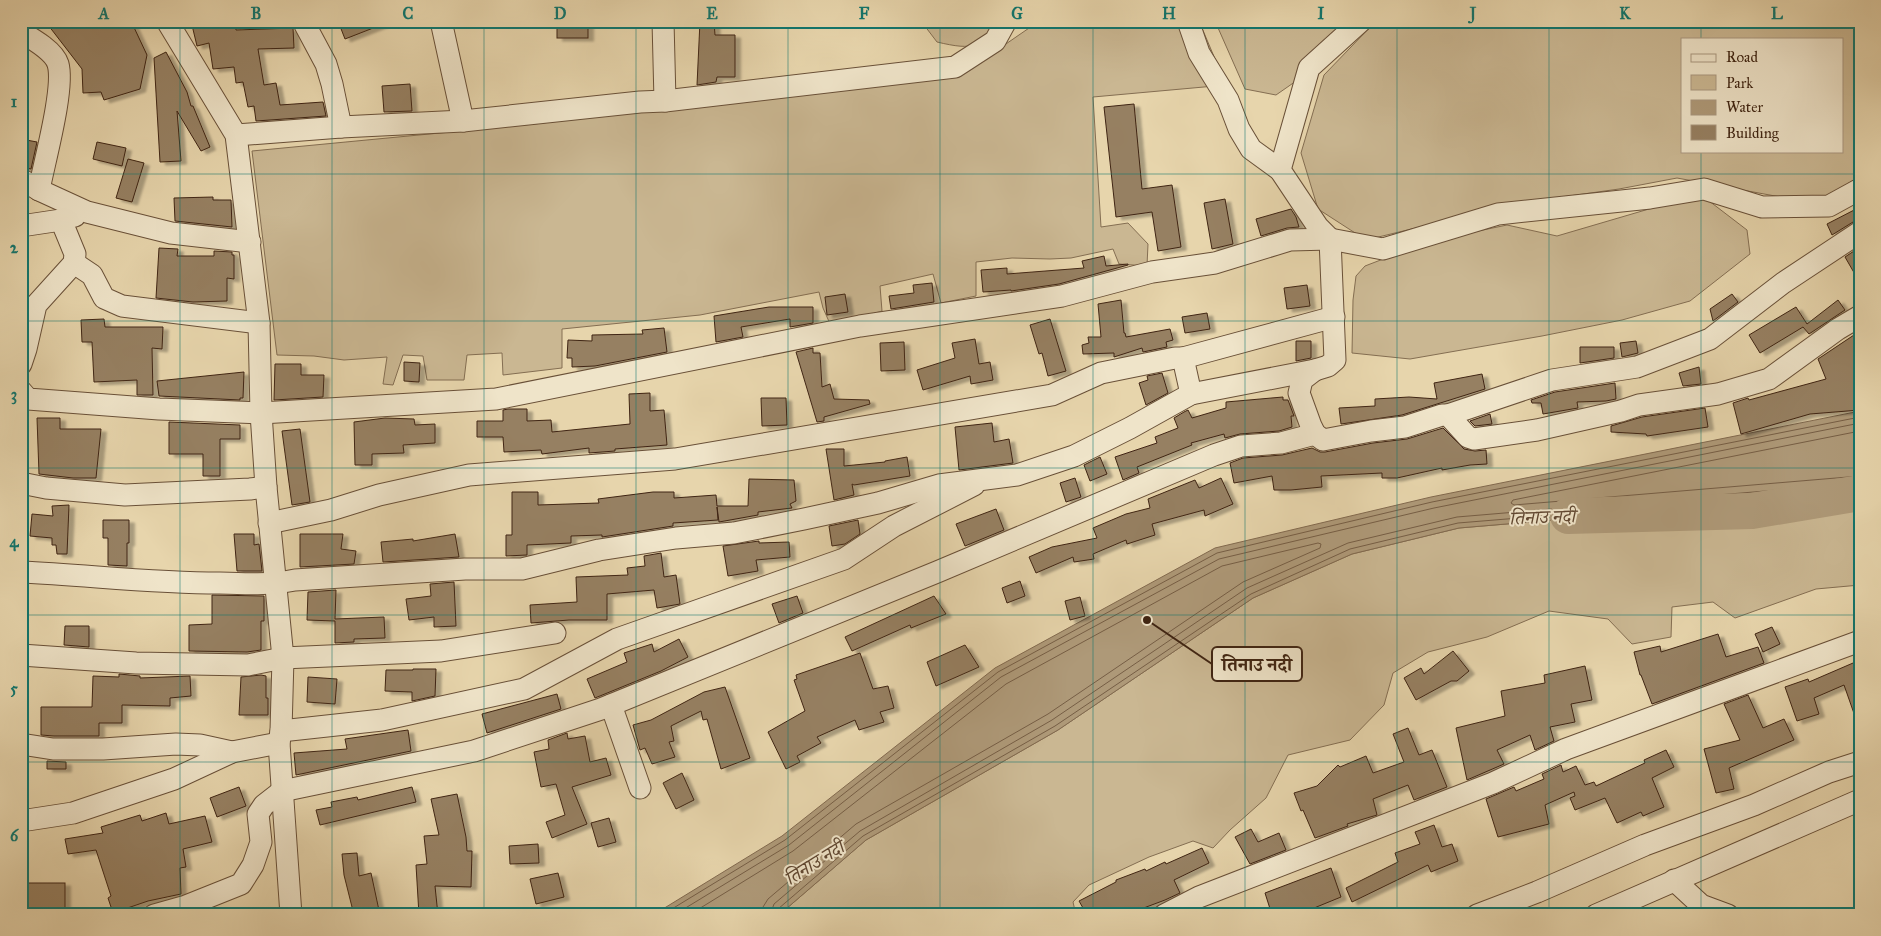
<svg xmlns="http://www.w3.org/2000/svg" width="1881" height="936" viewBox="0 0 1881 936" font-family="'IM FELL Great Primer','Noto Serif Devanagari',serif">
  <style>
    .green { fill: #cab792; stroke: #846e52; fill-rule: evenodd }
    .water { fill: #ae9978; stroke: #826a4f }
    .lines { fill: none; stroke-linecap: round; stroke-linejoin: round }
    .shore { stroke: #765e45; stroke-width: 1 }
    .river { stroke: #ae9978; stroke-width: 36 }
    .building { fill: #968062; stroke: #3f2412; filter: url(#shadow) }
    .minor-casing { stroke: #695038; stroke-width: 23 }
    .minor { stroke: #efe4c9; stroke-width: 21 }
    .grid { fill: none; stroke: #0f766e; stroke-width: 1; stroke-opacity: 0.55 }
    .labels { text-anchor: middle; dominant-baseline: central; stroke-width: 4; stroke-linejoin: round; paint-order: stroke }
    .water-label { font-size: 19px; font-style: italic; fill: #604731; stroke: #efe4c9 }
    .leader { fill: none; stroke: #3f2412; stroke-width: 2 }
    .callout-dot { fill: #3f2412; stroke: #efe4c9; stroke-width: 2 }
    .callout { fill: #efe4c9; stroke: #3f2412; stroke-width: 2 }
    .callout-label { font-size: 19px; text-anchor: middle; font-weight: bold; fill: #3f2412 }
    .neatline { fill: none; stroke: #0f766e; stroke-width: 2 }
    .grid-label { font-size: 16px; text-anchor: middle; font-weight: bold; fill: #0f766e }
  </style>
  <defs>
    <filter id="shadow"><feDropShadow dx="5.5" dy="3" stdDeviation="1" flood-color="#0004"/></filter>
  </defs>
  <rect width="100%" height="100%" fill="#e7d5ac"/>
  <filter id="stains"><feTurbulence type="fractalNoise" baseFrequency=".004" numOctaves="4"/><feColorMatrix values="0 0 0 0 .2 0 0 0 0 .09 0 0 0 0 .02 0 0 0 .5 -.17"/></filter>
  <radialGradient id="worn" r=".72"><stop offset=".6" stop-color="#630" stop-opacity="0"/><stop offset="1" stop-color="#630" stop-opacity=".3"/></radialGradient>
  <!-- green -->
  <g class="green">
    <path d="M921,21H1007C979,47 975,51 937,42Z"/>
    <path d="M1035,21H1199L1226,85L1093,97L1101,227L1128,223L1148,244L1147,266L1119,264L1113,249L1071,258L1050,259L1012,258L976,262V296L941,303L933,274L880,286L882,311L831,326L823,308L819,292L700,315L562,329V368L503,375L502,353L467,355L464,380H427L423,356L403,355L393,385L383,384L387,357L344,360L314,356L277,355L252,151L534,124L891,81L958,77L1032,26Z"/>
    <path d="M1215,21H1357L1322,63L1276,95L1245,89Z"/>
    <path d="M1376,21H1860V176L1825,198H1786L1677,178L1619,189L1519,203L1366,240L1318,209L1301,153L1324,75ZM1682,39H1842V151H1682Z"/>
    <path d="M1700,194L1747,230L1750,254L1690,301L1622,320L1542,336L1410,359L1352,353L1353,300L1356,276L1365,266L1430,241L1507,225L1557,236Z"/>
    <path d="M1860,494V585L1816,589L1735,618L1713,602L1672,607L1671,637L1632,644L1608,619L1549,611L1487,637L1428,652L1393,673L1384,705L1350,740L1288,755L1266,798L1230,830L1213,848L1193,841L1149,857L1089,885L1073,902L1076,915H779L866,840L1058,730L1253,598L1352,554L1459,528Z"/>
  </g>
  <!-- water -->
  <path class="water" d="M1860,411V494L1459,528L1352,554L1253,598L1058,730L866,840L779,915H653L782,836L995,668L1215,548L1431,497Z"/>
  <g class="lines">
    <!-- shore -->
    <g class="shore">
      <path d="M1860,431L1513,500L1511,503L1514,505L1860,476"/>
      <path d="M662,915L785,840L998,672L1217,553L1432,502L1860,417"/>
      <path d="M674,915L789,845L1001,677L1219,559L1434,508L1860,423"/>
      <path d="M689,915L793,851L1006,684L1222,566L1318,543L1321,544L1320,548L1243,582L1048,714L856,824L768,899L763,907L762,915"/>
      <path d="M770,915L774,904L860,831L1052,720L1247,588L1348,543L1457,517L1860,483"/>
      <path d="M776,915L778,909L863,836L1055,726L1251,594L1350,549L1458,523L1860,490"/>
    </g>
    <!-- river -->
    <path class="river" d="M1568,516L1752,511L1860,493"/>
  </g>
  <!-- building -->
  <g class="building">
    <path d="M45,21H131L147,55L140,89L104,100L101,92L83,93L82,69Z"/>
    <path d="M191,21H235L236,30L293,28L294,48L258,49L264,85L276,83L280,105L323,102L326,116L256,121L254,106L248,107L243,82L236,83L234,67L213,69L209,43L197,46Z"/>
    <path d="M338,21H386V23L345,39Z"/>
    <rect x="557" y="21" width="31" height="17"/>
    <path d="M700,21H714L715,35H735V77H717L716,82L697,85Z"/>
    <path d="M166,52L187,92L191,106H193L210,147L201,151L177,111L181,161L160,162L154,58Z"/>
    <path d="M410,84L412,111L384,112L382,86Z"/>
    <path d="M1134,104L1142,189L1172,185L1181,247L1158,251L1152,212L1116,217L1104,107Z"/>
    <path d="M21,139L37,142L31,169L21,167Z"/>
    <path d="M97,142L126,148L122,166L93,159Z"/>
    <path d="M128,159L144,163L132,202L116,198Z"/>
    <path d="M213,197V200H231L232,227L175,221L174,198Z"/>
    <path d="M1225,199L1233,244L1212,249L1204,203Z"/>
    <path d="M1860,207V220L1853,222L1832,235L1827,224Z"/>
    <path d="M1291,209L1296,217L1299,227L1287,228L1261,236L1256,219Z"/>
    <path d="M1860,247V283L1845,257Z"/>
    <path d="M159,248L178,249L177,256H214V251L232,252V255H234V279L227,278V301L193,302L156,298Z"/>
    <path d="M1104,256L1106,266L1128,264V265L1059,284L1011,291V290L983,292L981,270L1007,268V274L1084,268L1082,261Z"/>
    <path d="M932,283L934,302L891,309L889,296L914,293L913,285Z"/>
    <path d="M1307,285L1310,306L1287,309L1284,288Z"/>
    <path d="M845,294L848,312L827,315L825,297Z"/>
    <path d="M1732,294L1738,302L1713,321L1710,309Z"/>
    <path d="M1121,300L1124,333H1125L1126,337L1170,329L1173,340L1166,342L1167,347L1143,352L1142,348L1114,357V353L1083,354L1082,345L1089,343L1088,337H1101L1098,304Z"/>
    <path d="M1838,300L1845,310L1809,334L1803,327L1760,353L1749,335L1796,307L1807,324Z"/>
    <path d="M769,307H813V323L790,327V319L741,327L743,337L716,342L714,316Z"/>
    <path d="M1207,313L1210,329L1185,333L1182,317Z"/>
    <path d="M104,319L105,327H163L162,349L152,348L153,395H137V380L94,382L92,342H82L81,320Z"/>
    <path d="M1050,319L1066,371L1048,376L1042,353L1039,354L1030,325Z"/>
    <path d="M664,328L667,352L595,366L572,367V358H567L568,340L592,341V335L643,334L642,330Z"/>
    <path d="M1860,331V410L1810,414L1741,434L1733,403L1748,398L1749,400L1826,379L1818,359Z"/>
    <path d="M975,339L979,364L990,362L993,380L971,384L970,376L923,390L917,370L955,358L952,343Z"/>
    <path d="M1296,341H1311V358L1296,361Z"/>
    <path d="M1636,341L1638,353L1622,357L1620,343Z"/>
    <path d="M904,342L905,370L881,371L880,343Z"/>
    <path d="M1580,347H1614V358L1580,363Z"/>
    <path d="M813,348V353H820L822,387L830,384L834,399L869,400L870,404L824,417V421L817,422L796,352Z"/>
    <path d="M404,362L420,363L419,382L404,381Z"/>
    <path d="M275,364H301V375H324L323,397L274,400Z"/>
    <path d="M1699,367L1701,384L1683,386L1679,373Z"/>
    <path d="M244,372L243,398H240V400L159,396L157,381Z"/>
    <path d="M1162,373L1168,393L1146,405L1139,383L1148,380L1147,376Z"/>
    <path d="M1482,374L1485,389L1402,415L1341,424L1339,408L1375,406V399L1409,397L1437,399L1434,383Z"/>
    <path d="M1615,383L1616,399L1606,401L1577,402L1578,408L1543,414L1541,403H1532L1531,400L1555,392Z"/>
    <path d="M650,393V411L664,410L667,445L615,449V451L589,453V448L542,454L541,450L504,452L503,437H477V421H503V410L508,409H527V421L551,420L552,432L630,424L629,394Z"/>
    <path d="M1283,397V400H1288L1294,416H1291L1292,427L1279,431L1240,434L1225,438L1224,434L1191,443L1192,445L1137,467L1139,473L1123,480L1115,457L1157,443L1155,437L1178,428L1174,418L1184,412L1188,410L1192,418L1226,408V402Z"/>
    <path d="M761,398H786L787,425L762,426Z"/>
    <path d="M1705,408L1708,427L1647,436L1646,434L1611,432V426L1642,417Z"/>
    <path d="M1490,414L1492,424L1475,426L1470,421Z"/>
    <path d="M37,418H60V429H101L96,478H73L39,474Z"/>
    <path d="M385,418L414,419L415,425L435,424V443L403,445L404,453L372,454V465H355L354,422Z"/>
    <path d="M169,422L240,425V439H220V476H203V454H169Z"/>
    <path d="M992,423L994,442L1009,439L1013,463L959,470L955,427Z"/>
    <path d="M1443,428L1464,449L1475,451L1486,450L1487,464L1470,465L1442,470V468L1397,478H1382V473L1321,476L1322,487L1291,490H1274L1272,476L1234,483L1230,463L1243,458L1282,455L1312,448L1320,452H1325L1373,443L1407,439Z"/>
    <path d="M300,429L310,502L292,505L282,431Z"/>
    <path d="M826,449H844V466L885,462V461L907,457L910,476L854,485L852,484L854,495L834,500Z"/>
    <path d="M1100,457L1107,474L1090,481L1084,465Z"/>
    <path d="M1075,478L1081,497L1066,502L1060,483Z"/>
    <path d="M1221,478L1233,504L1205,516L1204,510L1152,524L1155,535L1127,544L1126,540L1093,554L1094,559L1074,562L1073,557L1036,573L1029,557L1052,547L1097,538L1093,528L1126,514L1150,508L1148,499L1195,480L1199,488Z"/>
    <path d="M749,479L794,480L796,501L790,504L792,508L758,512V515L719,522L717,507L718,520L673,523V526L602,537V535L571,536V543L527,545V555L506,556V535H512V492H538V505L599,503L598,499L653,492H674V498L716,495L717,506H748Z"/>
    <path d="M69,505L67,554H57L56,545H52V538L30,536L32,514L53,516L52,506Z"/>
    <path d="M996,509L1004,530L965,546L956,524Z"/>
    <path d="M103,520H129V543H127V566L108,565V538H103Z"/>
    <path d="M858,520L860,534L845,544L832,546L829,526Z"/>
    <path d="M234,534H254V545L259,544L262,571H237Z"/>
    <path d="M300,534H343L341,549L356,551L354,564L300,567Z"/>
    <path d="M455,534L459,557L383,562L381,542L413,539V541Z"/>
    <path d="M759,541V543L789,542L790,557L756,560L758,571L728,576L723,546Z"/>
    <path d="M661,553L664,577L676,575L680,604L657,608L654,590L607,594V620H569L531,623L530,605L577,602L576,577L628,575L627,568L645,566L644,556Z"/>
    <path d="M1020,581L1025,596L1007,603L1002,588Z"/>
    <path d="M454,582L456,626L434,627V617L409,620L406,599L431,596L430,584Z"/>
    <path d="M336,590L335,619L384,617L385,638L354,639V642L335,643V621L307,620L308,592Z"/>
    <path d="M212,595L264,596V621H261V650L247,652L189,651V625L212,624Z"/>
    <path d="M797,596L803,613L779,623L772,604Z"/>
    <path d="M934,596L946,614L911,628L910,625L852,651L845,637Z"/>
    <path d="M1080,597L1085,616L1070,620L1065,601Z"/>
    <path d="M65,626H89V647L64,645Z"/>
    <path d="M1772,627L1780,644L1763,652L1755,634Z"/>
    <path d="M1718,634L1726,657L1758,647L1764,663L1652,704L1641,675H1640L1634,652L1660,646L1661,652Z"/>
    <path d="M679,639L688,657L661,671L595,698L587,679L627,662L624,653L652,644L654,652Z"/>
    <path d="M965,645L979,667L936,686L927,662Z"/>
    <path d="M1453,651L1469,671L1457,681H1451L1416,700L1404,678L1421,668L1424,674Z"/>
    <path d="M860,653L873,689L888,686L894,708L880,712L884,722L859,730L855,720L817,737L821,743L797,756L800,762L786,769L768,732L805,711L794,680L797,679L796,675Z"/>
    <path d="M1860,660V722H1857L1844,685L1814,698L1819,714L1797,721L1785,687L1808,679L1809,682Z"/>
    <path d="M1585,666L1592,700L1571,704L1575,722L1550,727L1554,741L1535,750L1530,735L1497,750L1504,764L1467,780L1456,728L1505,716L1501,691L1545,683L1544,675Z"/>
    <path d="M413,669H436L435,696L412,701V692L385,691L386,670H413Z"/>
    <path d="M119,674L140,676V678L190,676L191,696L170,698V706L122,705V723H99V736H54L41,735V707H92L93,676L119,677Z"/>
    <path d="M261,675L266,676V698H268V715H239L241,677Z"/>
    <path d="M308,677L337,679L335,704L307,702Z"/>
    <path d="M725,687L750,758L721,769L707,719L703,720L701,711L671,726L674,741L669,742L675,757L652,764L645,748L640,750L633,725L651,720L704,692Z"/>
    <path d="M557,694L561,709L487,733L482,714Z"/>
    <path d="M1748,695L1763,728L1784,719L1794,740L1729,768L1734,789L1716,793L1704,749L1740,740L1724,704Z"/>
    <path d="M1408,728L1419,755L1432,750L1447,787L1414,800L1408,785L1373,799L1377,815L1347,824L1348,826L1315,838L1303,810L1301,811L1294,793L1317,786L1338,765L1340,767L1366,756L1373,773L1404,762L1393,734Z"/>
    <path d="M408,730L411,751L296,775L294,753L347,749L345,739Z"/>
    <path d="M567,733L568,739L585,736L590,762L606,758L611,775L572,787L587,824L552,838L546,822L565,815L556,784L541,787L534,752L549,749L548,740Z"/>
    <path d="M1666,750L1674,767L1652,778L1664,807L1643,816L1641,812L1617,823L1605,798L1575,810L1570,798L1575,796L1574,792L1545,805L1549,824L1498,837L1486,799L1514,787L1516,791L1544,779L1542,774L1561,765L1563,772L1576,766L1585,785L1594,782L1596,786L1645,763L1644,760Z"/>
    <path d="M47,761L66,762V769H47Z"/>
    <path d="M682,773L694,800L676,809L663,783Z"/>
    <path d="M239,787L246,806L217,817L210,798Z"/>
    <path d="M412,787L416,802L320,825L316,810L332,807L331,802L357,797L358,800Z"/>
    <path d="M457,794L466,837L467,851H472L471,887L435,886L438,915H419L416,865L427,864L424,836L439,835L431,799Z"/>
    <path d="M166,813L169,824L205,816L212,842L183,849L186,867L180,868L181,894L148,901L113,913L108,898L111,896L96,850L68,854L65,839L103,833L101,827L140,815L142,821Z"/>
    <path d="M609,818L616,842L598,847L591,823Z"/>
    <path d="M1434,825L1442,847L1452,844L1458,861L1431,872L1428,865L1352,902L1346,888L1398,862L1395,853L1420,844L1415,832Z"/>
    <path d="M1251,829L1258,842L1279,833L1286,850L1250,864L1235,837Z"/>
    <path d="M538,844L539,863L510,864L509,846Z"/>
    <path d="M1202,848L1209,863L1174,880L1180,893L1165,900L1125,915H1087L1079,901L1116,882V880L1145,869L1146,871L1165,862L1166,864Z"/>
    <path d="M357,853L359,876L371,873L380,915H354L344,875L342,854Z"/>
    <path d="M1331,868L1341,897L1297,915H1272L1265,893Z"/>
    <path d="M558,873L564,897L536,904L530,879Z"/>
    <rect x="21" y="883" width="44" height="32"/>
  </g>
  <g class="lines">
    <defs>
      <g id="minor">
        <path d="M167,21L236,135L259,323L261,413L266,487L283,658L281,731L279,743L291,915"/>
        <path d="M303,21L326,64L332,84L341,127"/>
        <path d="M441,21L463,121"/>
        <path d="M663,21L665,101"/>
        <path d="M1188,21L1199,53L1228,100L1239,129L1251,149L1280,170"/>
        <path d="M1361,21L1309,68L1280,170L1318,227L1330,239L1335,360L1328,366L1315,370L1302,380L1299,393L1311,426L1315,434L1323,440L1371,431L1405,427L1442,415H1448L1468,437L1474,439L1537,430L1621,411L1639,405L1718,394L1769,379L1838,329L1860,316"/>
        <path d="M21,32C33,39 54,51 58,64C65,88 44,163 39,190"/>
        <path d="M236,135L341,127L463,121L640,102L665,101L955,67L995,41L1006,21"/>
        <path d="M21,179L39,190L87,212L171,233L250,242"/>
        <path d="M21,226L61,220L75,216"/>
        <path d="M74,263L92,275L104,298L122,306L259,323"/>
        <path d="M1183,358L1334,317"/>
        <path d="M21,364L26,349L36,305L74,263L75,254L61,220"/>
        <path d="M21,391L28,399L159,409L261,413L496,399L860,326L1062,296L1152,272L1215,263L1290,240L1330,239L1383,249L1498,214L1650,198L1704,189L1762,207L1829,206L1860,189"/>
        <path d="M1191,394L1315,370"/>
        <path d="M1448,415L1552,380L1637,367L1710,339L1783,283L1860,232"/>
        <path d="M21,483L46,488L125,495L250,489L266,487"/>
        <path d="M21,572C87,575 153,583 219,583C245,584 270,585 295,580L465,569H522L599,550L676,538L734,533L804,519L878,503L939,485L1017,475L1074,456L1130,428L1191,394L1183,358H1175L1101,373L1052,395L675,459L469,475L379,495L331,510L269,523"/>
        <path d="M21,655L136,663L248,665L283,658L441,651L555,633"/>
        <path d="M611,705L640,788"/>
        <path d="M281,731L382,720L524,689L617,639L844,559L894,526L974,485"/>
        <path d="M21,744L53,749H103L176,744L200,745L232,752"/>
        <path d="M21,821L73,813L174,779L232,752L279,743"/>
        <path d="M1674,880L1701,905L1728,915"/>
        <path d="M154,915L186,906L241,884L253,865L261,842L258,814L264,805L282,791L474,751L601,709L937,572L1214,455L1241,446L1281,443L1315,434"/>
        <path d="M1164,915L1199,897L1493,783L1566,749L1860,641"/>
        <path d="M1477,915L1537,892L1645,845L1754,805L1829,772L1860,762"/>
        <path d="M1596,915L1860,800"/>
      </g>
    </defs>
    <!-- minor casing -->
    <use href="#minor" class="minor-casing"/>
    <!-- minor -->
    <use href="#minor" class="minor"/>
  </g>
  <!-- grid -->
  <path class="grid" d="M180,21V915M332,21V915M484,21V915M636,21V915M788,21V915M940,21V915M1093,21V915M1245,21V915M1397,21V915M1549,21V915M1701,21V39M1701,151V915M21,174H1860M21,321H1860M21,468H1860M21,615H1860M21,762H1860"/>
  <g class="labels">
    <!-- water labels -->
    <g class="water-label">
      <text transform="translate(1542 517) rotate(-2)">तिनाउ नदी</text>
      <text transform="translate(814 863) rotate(-32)">तिनाउ नदी</text>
    </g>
  </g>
  <!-- callouts -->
  <path class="leader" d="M1147 620L1212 664"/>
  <circle class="callout-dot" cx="1147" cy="620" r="5"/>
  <rect class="callout" x="1212" y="647" width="90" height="34" rx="5"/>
  <g class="callout-label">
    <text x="1257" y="671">तिनाउ नदी</text>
  </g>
  <!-- margin -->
  <rect width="1881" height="936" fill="none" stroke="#e7d5ac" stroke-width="55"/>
  <!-- legend -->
  <rect x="1681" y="38" width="162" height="115" fill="#efe4c9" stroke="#a99780"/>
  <rect x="1691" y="54" width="25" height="8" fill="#efe4c9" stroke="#a99780"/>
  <text x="1726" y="62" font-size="15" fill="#3f2412">Road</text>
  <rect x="1691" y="75" width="25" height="15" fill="#cab792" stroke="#a99780"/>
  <text x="1726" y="88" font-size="15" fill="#3f2412">Park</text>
  <rect x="1691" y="100" width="25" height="15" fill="#ae9978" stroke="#a99780"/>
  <text x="1726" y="112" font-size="15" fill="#3f2412">Water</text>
  <rect x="1691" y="125" width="25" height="15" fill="#968062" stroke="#a99780"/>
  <text x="1726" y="138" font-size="15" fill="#3f2412">Building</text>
  <rect x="28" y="28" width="1826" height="880" class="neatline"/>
  <g class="grid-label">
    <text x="104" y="19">A</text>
    <text x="256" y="19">B</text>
    <text x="408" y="19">C</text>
    <text x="560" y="19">D</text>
    <text x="712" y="19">E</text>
    <text x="864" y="19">F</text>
    <text x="1017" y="19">G</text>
    <text x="1169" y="19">H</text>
    <text x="1321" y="19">I</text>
    <text x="1473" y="19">J</text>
    <text x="1625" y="19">K</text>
    <text x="1777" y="19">L</text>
    <text x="14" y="107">1</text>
    <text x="14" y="253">2</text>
    <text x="14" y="400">3</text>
    <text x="14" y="547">4</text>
    <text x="14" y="694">5</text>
    <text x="14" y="841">6</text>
  </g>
  <rect width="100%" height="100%" filter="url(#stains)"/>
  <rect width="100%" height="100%" fill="url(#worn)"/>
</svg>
